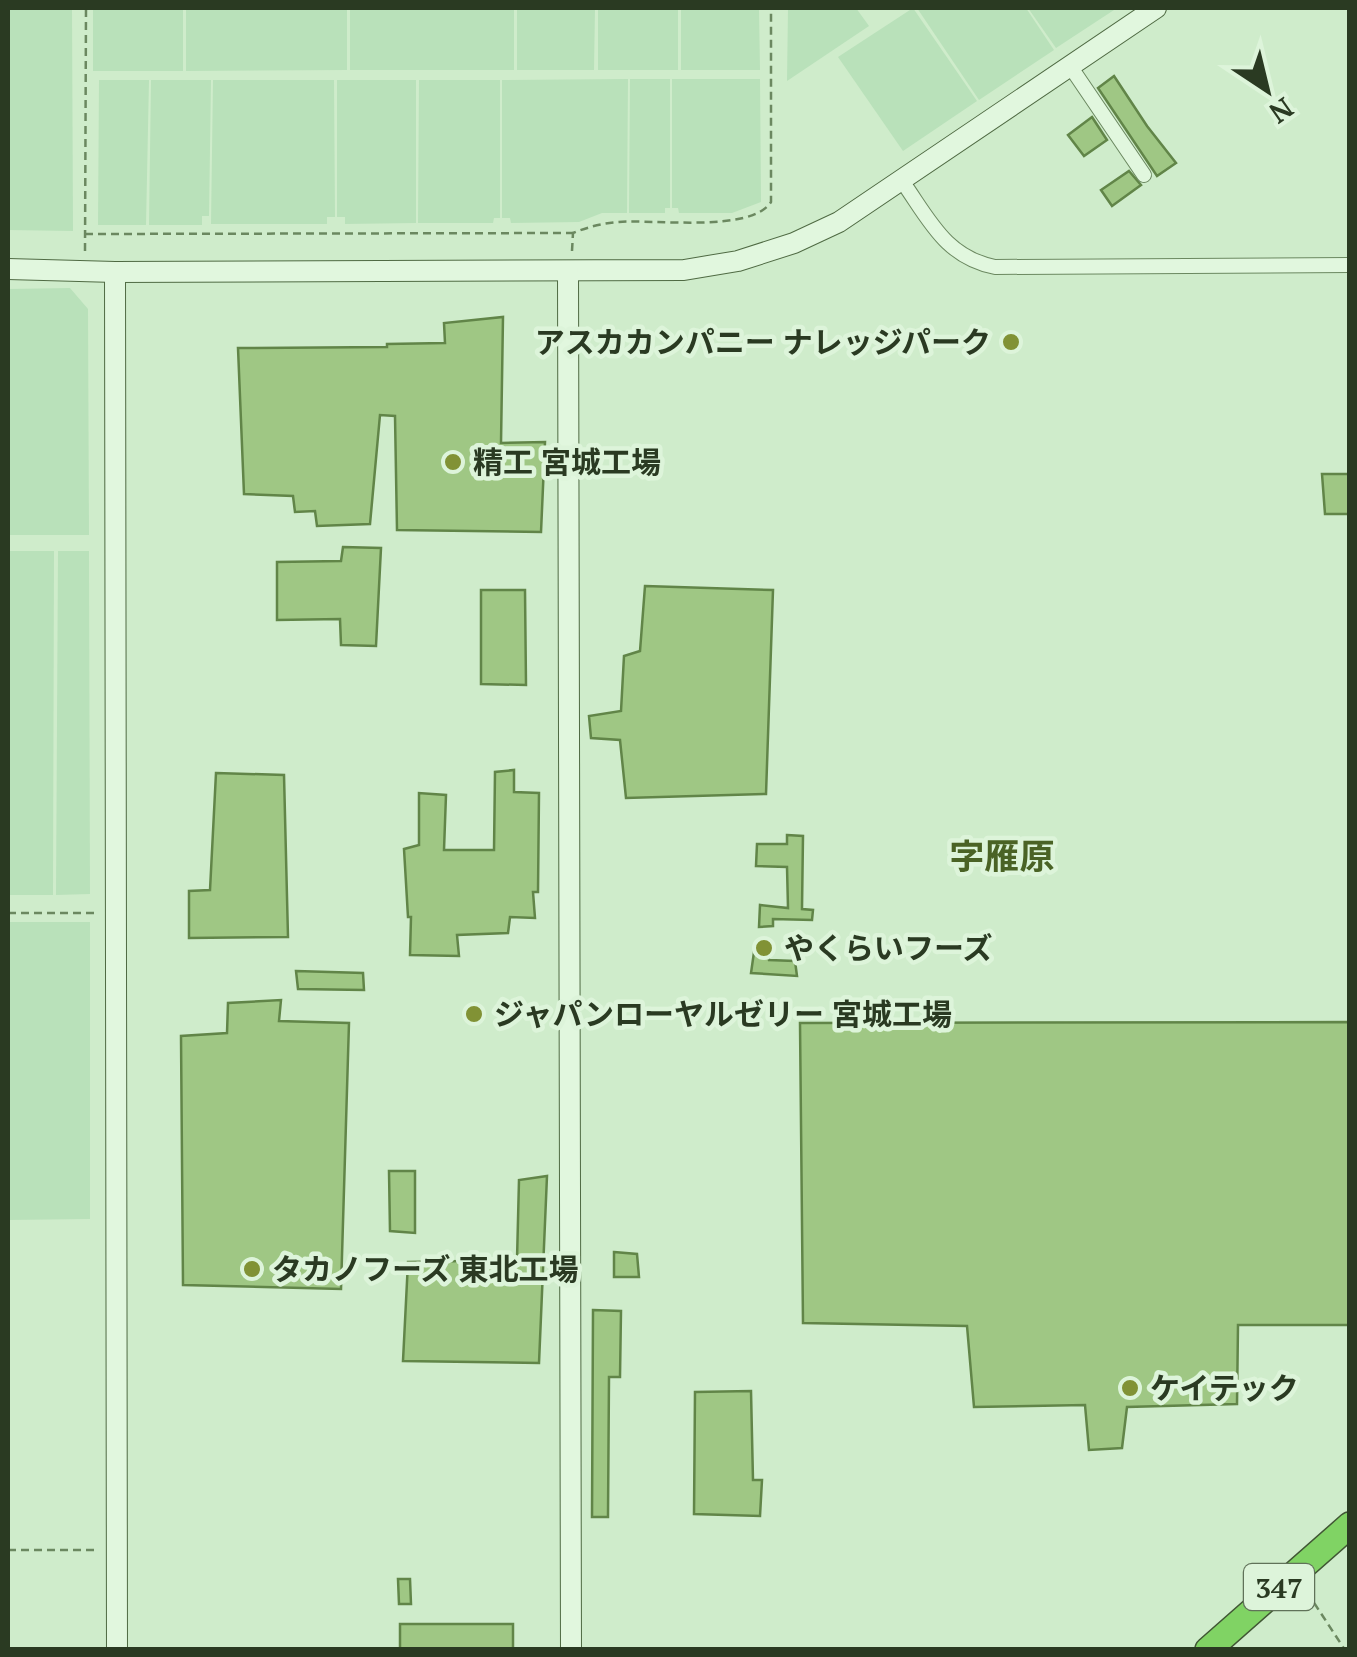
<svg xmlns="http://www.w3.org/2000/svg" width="1357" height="1657" viewBox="0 0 1357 1657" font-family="'PT Serif','Noto Sans JP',serif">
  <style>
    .farmland { fill: #b9e1ba }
    .building { fill: #9fc784; stroke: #618548; stroke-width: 2.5 }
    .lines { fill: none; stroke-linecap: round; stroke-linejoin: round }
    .street-casing { stroke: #6b8860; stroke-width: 16 }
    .secondary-casing { stroke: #4f6a43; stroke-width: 22 }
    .highway-casing { stroke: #405634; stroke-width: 28 }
    .path { stroke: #6b8860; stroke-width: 2.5; stroke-dasharray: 8 5; stroke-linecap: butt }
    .street { stroke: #e1f7de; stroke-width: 14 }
    .secondary { stroke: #e1f7de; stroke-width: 20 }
    .highway { stroke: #80d364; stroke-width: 25 }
    .poi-dot { fill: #819235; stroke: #ddf4da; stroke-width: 4 }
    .labels { text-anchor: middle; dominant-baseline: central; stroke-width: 9; stroke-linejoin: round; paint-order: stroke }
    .shield { fill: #ddf4da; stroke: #607259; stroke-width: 2.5 }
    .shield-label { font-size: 28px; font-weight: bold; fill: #2a3a22 }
    .poi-label { font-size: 30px; font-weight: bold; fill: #2a3a22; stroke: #ddf4da; text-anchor: start }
    .quarter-label { font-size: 35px; font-weight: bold; fill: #4a6325; stroke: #ddf4da }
  </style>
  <rect width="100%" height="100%" fill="#cfeccb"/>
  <!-- farmland -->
  <g class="farmland">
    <path d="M8,8H72L73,231L8,230Z"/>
    <rect x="93" y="8" width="90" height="63"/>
    <path d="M186,8H347V70L186,71Z"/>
    <rect x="350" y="8" width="164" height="62"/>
    <path d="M517,8H595L594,70H517Z"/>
    <rect x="598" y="8" width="80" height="62"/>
    <path d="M681,8H759L760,70H681Z"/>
    <path d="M788,8H856L869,26L787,81Z"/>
    <path d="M913,8L977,101L903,151L838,57Z"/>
    <path d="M917,8H1026L1054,50L979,100Z"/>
    <path d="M1028,8H1117L1056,48Z"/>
    <path d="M628,79L627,213H602L579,222L511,223L510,218H502V80Z"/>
    <path d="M630,79H670V208H665V213H629Z"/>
    <path d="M672,79H760L761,202L732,213H679L678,208H672Z"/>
    <path d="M99,80H149L146,225H98Z"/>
    <path d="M151,80H211L209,216H202V225H149Z"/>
    <path d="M213,80H334L335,217H327V224H211Z"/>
    <path d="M337,80H416V223L345,224V217H337Z"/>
    <path d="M419,80H500V218H494L493,223H418Z"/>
    <path d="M70,288L88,309L89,535H8V289Z"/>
    <path d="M8,551H54L53,895H8Z"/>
    <path d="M58,551H89L90,894L56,895Z"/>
    <path d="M8,922H90V1219L8,1220Z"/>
  </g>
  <!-- building -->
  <g class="building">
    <path d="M1114,76L1147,126L1176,163L1157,176L1098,88Z"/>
    <path d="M1092,117L1107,140L1084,156L1068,135Z"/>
    <path d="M1129,171L1141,185L1112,206L1101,190Z"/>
    <path d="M503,317L501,443L545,442L541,532L397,530L395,416L380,415L370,524L317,526L315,511L295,512L293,496L244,494L238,348L387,347V344L445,343L444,323Z"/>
    <path d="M1322,474H1350V514H1325Z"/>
    <path d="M343,547L381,548L376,646L341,645L340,619L277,620V562L341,561Z"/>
    <path d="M645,586L773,590L766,794L626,798L620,740L591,738L589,716L621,711L624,656L640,651Z"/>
    <path d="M481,590H525L526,685L481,684Z"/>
    <path d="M514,770V792L539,793L538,892H533L535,918L510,917L508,933L457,935L459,956L410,955L411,917H408L404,849L419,845V793L446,795L444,850H494L495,772Z"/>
    <path d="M216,773L284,775L288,937L189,938V891L210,890Z"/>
    <path d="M787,835L803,836L802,909L813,910L812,920L773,919V926L759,927L760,905L788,908L787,867L756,866L757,844H787Z"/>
    <path d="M755,945H767L769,960L795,961L797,976L751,973Z"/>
    <path d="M296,971L363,973L364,990L298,989Z"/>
    <path d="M281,1000L279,1021L349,1023L341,1289L183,1285L181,1036L227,1033L228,1003Z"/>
    <path d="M1350,1022V1325H1238L1237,1404L1127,1407L1122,1448L1089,1450L1085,1405L974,1407L967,1326L803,1323L800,1023Z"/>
    <path d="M389,1171H415V1233L390,1231Z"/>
    <path d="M547,1176L539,1363L403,1361L408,1262L517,1260L519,1180Z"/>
    <path d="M614,1252L637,1254L639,1277H614Z"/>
    <path d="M593,1310L621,1311L620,1377H609L608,1517H592Z"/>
    <path d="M751,1391L753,1480H762L760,1516L694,1514L695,1392Z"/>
    <path d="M398,1579H410L411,1604H399Z"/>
    <rect x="400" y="1624" width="113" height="26"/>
  </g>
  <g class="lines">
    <defs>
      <g id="street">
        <path d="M1070,66L1144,175"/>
        <path d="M902,181C929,219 945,257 995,267L1350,265"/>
      </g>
      <g id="secondary">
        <path d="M8,269L115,272L684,270L738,261L794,243L839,222L1156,8"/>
        <path d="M115,272L117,1650"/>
        <path d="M568,272L571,1650"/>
      </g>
      <path id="highway" d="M1208,1650L1350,1525"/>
    </defs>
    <!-- street casing -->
    <use href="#street" class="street-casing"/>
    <!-- secondary casing -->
    <use href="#secondary" class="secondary-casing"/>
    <!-- highway casing -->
    <use href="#highway" class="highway-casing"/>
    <!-- path -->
    <g class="path">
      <path d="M85,234L573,233"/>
      <path d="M85,251L86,8"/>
      <path d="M572,251L573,233C588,227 603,223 619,222C654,219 751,233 771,202V8"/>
      <path d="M8,913H96"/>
      <path d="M8,1550H96"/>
      <path d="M1307,1592L1345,1650"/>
    </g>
    <!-- street -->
    <use href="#street" class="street"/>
    <!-- secondary -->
    <use href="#secondary" class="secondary"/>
    <!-- highway -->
    <use href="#highway" class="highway"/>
  </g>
  <!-- markers -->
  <g class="poi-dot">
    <circle cx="1011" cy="342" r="10"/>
    <circle cx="453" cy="462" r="10"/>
    <circle cx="764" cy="948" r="10"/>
    <circle cx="474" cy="1014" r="10"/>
    <circle cx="252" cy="1269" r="10"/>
    <circle cx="1130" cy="1388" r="10"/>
  </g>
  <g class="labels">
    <!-- shield labels -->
    <rect class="shield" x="1244" y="1564" width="70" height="46" rx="8"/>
    <g class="shield-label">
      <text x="1279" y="1587">347</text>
    </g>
    <!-- poi labels -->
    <g class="poi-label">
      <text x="991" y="342" text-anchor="end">アスカカンパニー ナレッジパーク</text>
      <text x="473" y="462">精工 宮城工場</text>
      <text x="784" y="948">やくらいフーズ</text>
      <text x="494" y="1014">ジャパンローヤルゼリー 宮城工場</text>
      <text x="272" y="1269">タカノフーズ 東北工場</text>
      <text x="1150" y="1388">ケイテック</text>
    </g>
    <!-- quarter labels -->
    <g class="quarter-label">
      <text x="1002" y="856">字雁原</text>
    </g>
  </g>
  <!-- border -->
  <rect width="1357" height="1657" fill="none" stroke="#2a3a22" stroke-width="20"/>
  <!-- north arrow -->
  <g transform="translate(1267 90) rotate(145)" stroke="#ddf4da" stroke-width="8" paint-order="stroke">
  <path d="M0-8L18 38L0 25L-18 38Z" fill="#2a3a22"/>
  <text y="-15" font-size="28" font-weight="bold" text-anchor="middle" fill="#2a3a22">N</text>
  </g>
</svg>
